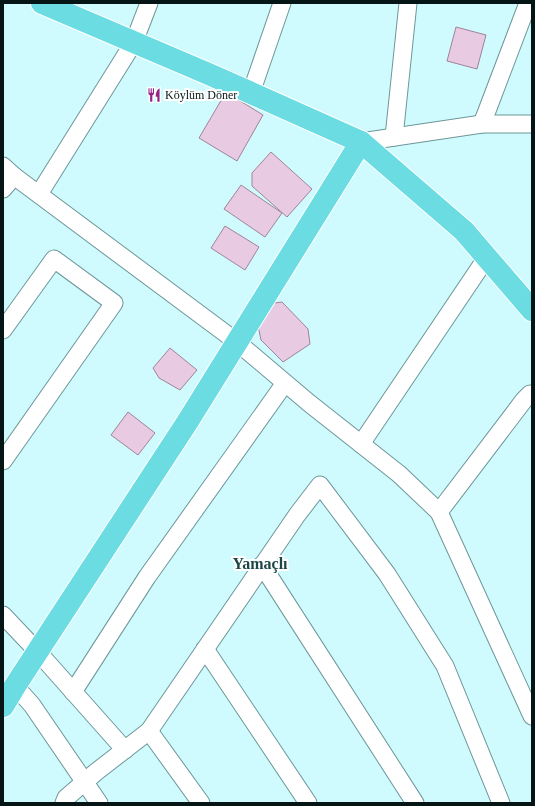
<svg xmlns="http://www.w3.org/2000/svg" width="535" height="806" viewBox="0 0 535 806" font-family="'Times New Roman',serif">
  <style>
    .building { fill: #e8cbe2; stroke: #9f8399 }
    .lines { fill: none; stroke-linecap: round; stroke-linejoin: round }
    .minor-casing { stroke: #6d9699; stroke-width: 19 }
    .major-casing { stroke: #fff; stroke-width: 24 }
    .minor { stroke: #fff; stroke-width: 17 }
    .major { stroke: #6adce2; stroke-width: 22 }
    .labels { text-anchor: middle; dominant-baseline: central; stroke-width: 4; stroke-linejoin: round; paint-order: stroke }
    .poi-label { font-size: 12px; fill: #051516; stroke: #fff; text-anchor: start }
    .district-label { font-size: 16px; font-weight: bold; fill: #1d4648; stroke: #fff }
  </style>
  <rect width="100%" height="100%" fill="#cffbfe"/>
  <!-- building -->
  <g class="building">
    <path d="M456,27L486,35L477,69L447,61Z"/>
    <path d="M226,92L263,115L237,161L199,138Z"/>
    <path d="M271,152L312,189L287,217L252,186V173Z"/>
    <path d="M241,185L282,213L265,237L224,209Z"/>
    <path d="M225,226L259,247L245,270L211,248Z"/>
    <path d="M282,302L308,329L310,344L283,362L261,340L257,321L267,304Z"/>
    <path d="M170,348L197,370L180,390L159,378L153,368Z"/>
    <path d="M128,412L155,433L138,455L111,435Z"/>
  </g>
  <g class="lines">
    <defs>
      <g id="minor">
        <path d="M251,93L282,3"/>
        <path d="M482,124L528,3"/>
        <path d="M394,137L408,3"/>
        <path d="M361,142L482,124H532"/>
        <path d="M3,166L14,176L237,342L309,403L399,474L439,512L532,716"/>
        <path d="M3,189L14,176"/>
        <path d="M39,194L134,42L149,3"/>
        <path d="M3,330L54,259L114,303L3,461"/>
        <path d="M361,444L487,257"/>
        <path d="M439,512L524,400L530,394H532"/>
        <path d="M262,565L415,803"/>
        <path d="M3,615L38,652L125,750"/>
        <path d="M205,649L308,803"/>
        <path d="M15,686L32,705L99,803"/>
        <path d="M73,692L147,577L285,383"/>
        <path d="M149,731L201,803"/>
        <path d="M64,803L66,798L96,772L149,731L297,515L320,485L387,574L445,666L501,803"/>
      </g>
      <g id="major">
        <path d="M42,3L211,75L361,142L464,231L532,310"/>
        <path d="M3,706L15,686L188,421L361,142"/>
      </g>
    </defs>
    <!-- minor casing -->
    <use href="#minor" class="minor-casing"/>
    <!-- major casing -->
    <use href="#major" class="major-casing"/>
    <!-- minor -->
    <use href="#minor" class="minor"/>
    <!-- major -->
    <use href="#major" class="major"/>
  </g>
  <!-- icons -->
  <defs>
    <symbol id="restaurant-bare" viewBox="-9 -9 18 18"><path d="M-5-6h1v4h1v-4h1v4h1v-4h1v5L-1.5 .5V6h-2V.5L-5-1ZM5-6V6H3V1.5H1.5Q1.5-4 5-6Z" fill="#922486" stroke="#fff" stroke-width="2.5" paint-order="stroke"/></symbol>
  </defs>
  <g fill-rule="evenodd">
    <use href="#restaurant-bare" x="144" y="85" width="20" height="20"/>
  </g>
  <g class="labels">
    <!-- poi labels -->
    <g class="poi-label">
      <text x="165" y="95">Köylüm Döner</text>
    </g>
    <!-- district labels -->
    <g class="district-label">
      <text x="260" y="563">Yamaçlı</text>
    </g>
  </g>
  <!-- border -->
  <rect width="535" height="806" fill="none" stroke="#051516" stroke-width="8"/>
</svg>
